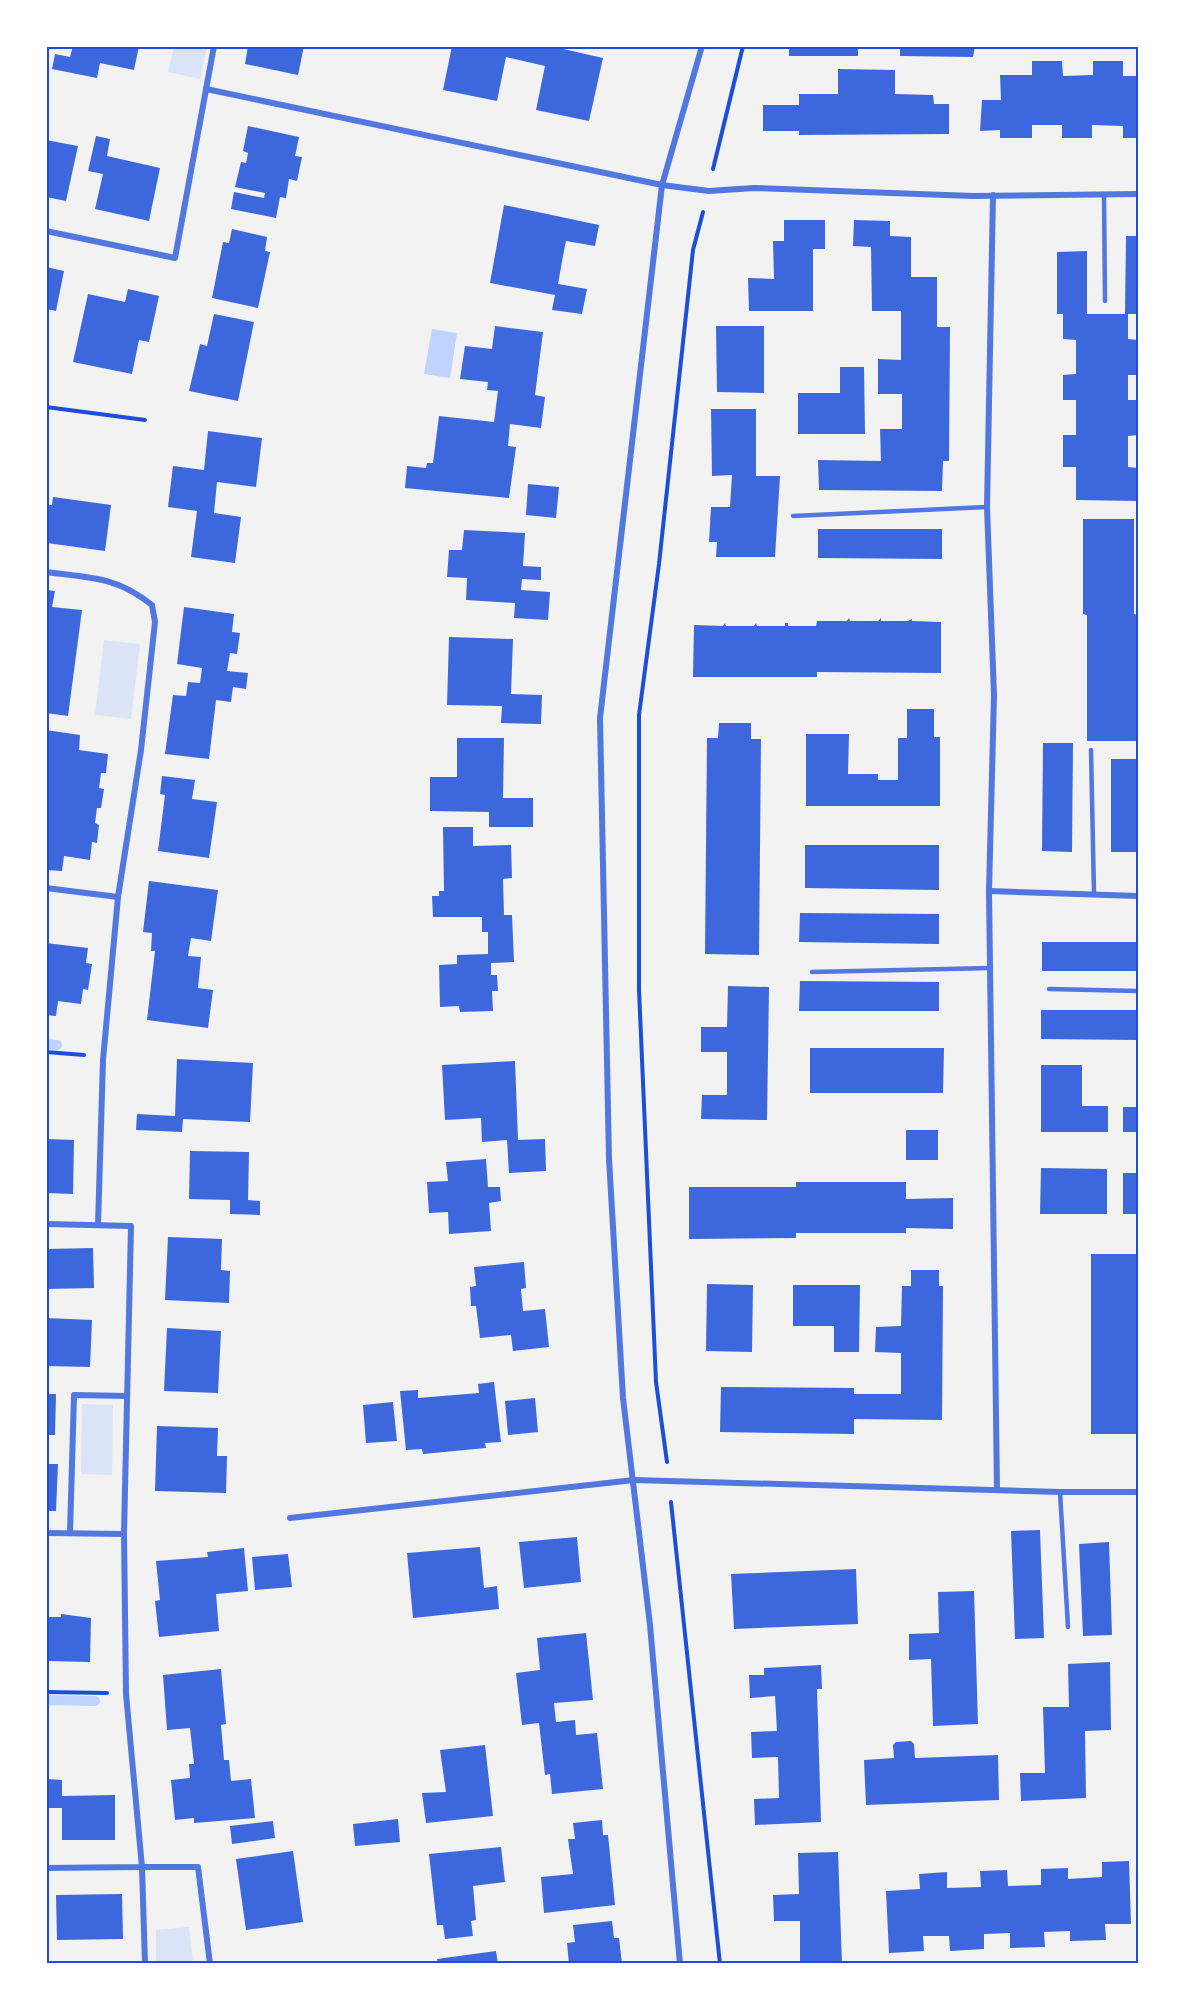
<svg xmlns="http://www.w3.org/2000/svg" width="1185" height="2010" viewBox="0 0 1185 2010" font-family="Overpass,sans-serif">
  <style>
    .green { fill: #dbe4f7 }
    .water { fill: #bfd3fe }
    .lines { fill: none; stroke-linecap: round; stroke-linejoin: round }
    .stream { stroke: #bfd3fe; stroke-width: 10 }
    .building { fill: #3d67dc }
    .path { stroke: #1d4ed8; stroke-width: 4 }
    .service { stroke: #5277de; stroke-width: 4.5 }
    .minor { stroke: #5277de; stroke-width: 6 }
    .neatline { fill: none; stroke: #1d4ed8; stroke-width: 2 }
  </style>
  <rect width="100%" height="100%" fill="#f2f2f2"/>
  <!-- green -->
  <g class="green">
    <path d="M174,46L207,47L200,79L168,72Z"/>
    <path d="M104,640L140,644L131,719L95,715Z"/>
    <path d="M82,1404L113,1405L112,1475L81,1474Z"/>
    <path d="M189,1927L193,1963H156V1930Z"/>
  </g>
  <!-- water -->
  <path class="water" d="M432,329L457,333L450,378L424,374Z"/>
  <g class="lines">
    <!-- stream -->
    <g class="stream">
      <path d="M46,1044L57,1045"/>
      <path d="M46,1700L95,1701"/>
    </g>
  </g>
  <!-- building -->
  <g class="building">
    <path d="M73,46H139L134,70L100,63L97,78L52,69L55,54L70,57Z"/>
    <path d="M248,46H304L298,75L245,64Z"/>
    <path d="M452,46H550L603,58L589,121L536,110L545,66L506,57L497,101L443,90Z"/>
    <rect x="789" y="46" width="69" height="10"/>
    <path d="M900,46H975L973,57L900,56Z"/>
    <path d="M1032,61H1062L1063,76L1093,75V61H1123V76H1138V138H1123V126L1092,125V138H1062V125H1032V138H1000V130L980,131L982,100H1001L1000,75H1032Z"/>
    <path d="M838,69L895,70V94L933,95L934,104H949V134L799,135V131H763V105H799V94H838Z"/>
    <path d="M248,126L299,137L295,156L302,157L297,181L289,179L286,198L280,197L276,218L231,209L234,192L264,198L265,193L235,187L241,162L246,163L248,153L243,151Z"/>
    <path d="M96,136L110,139L107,156L160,168L149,221L95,209L103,174L88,171Z"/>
    <path d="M46,140L78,146L66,201L46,197Z"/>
    <path d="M504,205L599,225L595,246L566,241L563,256L558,284L587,289L582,314L552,310L555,295L490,283Z"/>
    <path d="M784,220H825V249H813V311H749L748,278L774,279L773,241H784Z"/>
    <path d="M854,220L890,221V236L911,237V277H937V327H950L949,461H943L942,491L819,490L818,460L881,461L880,429H902V394H878V359L901,360V311H872L871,247L853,246Z"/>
    <path d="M232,229L267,237L265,251L270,252L258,308L212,298L223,242L229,243Z"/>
    <path d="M1126,236H1138V314H1128V339L1138,340V375H1128V400H1138V435L1128,436V467L1138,468V501L1076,500V467H1063V435H1076V400H1063V375L1076,374V340L1063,339V314H1057V252L1087,251V314H1125Z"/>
    <path d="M46,267L64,271L56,311L46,309Z"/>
    <path d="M128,289L159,296L149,342L139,340L132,374L73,362L88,294L125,302Z"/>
    <path d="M214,314L254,322L238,401L189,391L200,344L207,346Z"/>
    <path d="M495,326L543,332L535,395L545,397L541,428L510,424L508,446L516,447L509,498L405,488L407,466L426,468L427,463H433L439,416L494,422L498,391L487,390L488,382L460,379L465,346L492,349Z"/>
    <path d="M716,326H764V393L717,392Z"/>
    <path d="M840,367H864L865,434H798V393H840Z"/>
    <path d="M711,409H756V476H780L775,557H716L717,542H709L711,507H730L732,475L712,476Z"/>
    <path d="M208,431L262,438L256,487L217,482L214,513L241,517L235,563L191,557L197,511L168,507L173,466L204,470Z"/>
    <path d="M528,484L559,487L556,518L526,515Z"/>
    <path d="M53,497L111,505L105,551L47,543L46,505H52Z"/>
    <path d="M1083,519H1134V614L1138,615V741H1087V615L1083,614Z"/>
    <path d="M818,529H942V559L818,558Z"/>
    <path d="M464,530L525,533L523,566L541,567V580L522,579L521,590L550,592L548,620L514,618L515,603L466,600L467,578L447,577L449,550H462Z"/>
    <path d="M46,590L55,591L52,607L82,610L68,716L46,713Z"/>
    <path d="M184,607L234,614L232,632L240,633L237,654L230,653L227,671L248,673L246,689L233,687L231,702L216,700L209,759L165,754L173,695L186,696L188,682L200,683L202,668L177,664Z"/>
    <path d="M849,618L850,621H878L881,618V621H908L912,619V621L941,622V673L817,672V677H693L694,625L723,626L725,623L726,626H754L756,623L757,626H785V623H788V626H816L817,621H847Z"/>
    <path d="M449,637L513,639L511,694L542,695L541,724L501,723L502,706L447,705Z"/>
    <path d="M907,709H934V737H940V806H806V734H849L848,774H878V780H898V738H907Z"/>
    <path d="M719,723H751V739H761L759,955L705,954L707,738H718Z"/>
    <path d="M46,730L80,735L79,750L108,754L106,773H101L99,788L104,789L101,808H97L95,823L99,825L97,843L92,842L90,860L64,856L62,871L46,870Z"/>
    <path d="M457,738H504L503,798H533V827H489V812L430,811V777H457Z"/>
    <path d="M1043,743H1073L1072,852L1042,851Z"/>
    <rect x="1111" y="759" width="27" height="93"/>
    <path d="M162,776L195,780L192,799L217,802L209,858L158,851L165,795L160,794Z"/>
    <path d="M443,827H473V846L511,845L512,878L503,879L504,915H512L514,962L491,963V975H497L498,991H492L493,1011L460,1012L459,1006L440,1007L439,965L457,964V955L488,954V932H482V917H433L432,896H439V891H444Z"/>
    <path d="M805,845H939V890L805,888Z"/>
    <path d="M149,881L218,890L211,941L191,938L188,956L201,957L198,988L213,990L208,1028L147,1020L155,951H151L152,933L143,932Z"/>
    <path d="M800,913L939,914V944L799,942Z"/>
    <rect x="1042" y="942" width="96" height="29"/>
    <path d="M46,943L88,948L86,963L92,964L88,990L83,989L81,1004L58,1001L56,1016L46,1015Z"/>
    <path d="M800,981L939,982V1011H799Z"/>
    <path d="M728,986L769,987L767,1120L701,1119L702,1095H727V1052H701V1027H727Z"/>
    <path d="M1041,1010H1138V1040L1041,1039Z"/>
    <path d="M810,1048H944L943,1093H810Z"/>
    <path d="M177,1059L253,1063L250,1122L183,1119L182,1132L136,1130L137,1114L175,1116Z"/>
    <path d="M515,1061L518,1140L545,1139L546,1171L509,1173L507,1140L482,1142L481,1118L445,1120L442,1065Z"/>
    <path d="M1041,1065H1082V1106H1108V1132H1041Z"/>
    <rect x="1123" y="1107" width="15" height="25"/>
    <rect x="906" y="1130" width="32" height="30"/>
    <path d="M46,1139L74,1140L73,1194L46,1193Z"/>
    <path d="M190,1151L249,1152L248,1200L260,1201V1215L230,1214V1200L189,1199Z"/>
    <path d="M486,1159L488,1187H500L501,1201L489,1203L491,1231L449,1234L448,1212L429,1213L427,1182L448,1181L446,1162Z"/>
    <path d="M1041,1168L1107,1169V1214H1040Z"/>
    <rect x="1123" y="1173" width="15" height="41"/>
    <path d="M796,1182H906V1199L953,1198V1229L906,1228V1233H796V1238L689,1239V1187H796Z"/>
    <path d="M168,1237L222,1239L221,1270L230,1271L229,1303L165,1300Z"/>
    <path d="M93,1248L94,1288L46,1289V1249Z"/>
    <rect x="1091" y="1254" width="47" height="180"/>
    <path d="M524,1262L526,1288L521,1289L523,1311L545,1309L549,1347L513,1351L511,1335L480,1338L476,1306H471L470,1287L476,1286L474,1267Z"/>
    <path d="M911,1270H939V1286H943L942,1420L854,1419V1434L720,1432L721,1387L854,1388V1394H901V1353L875,1352L876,1327L901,1326L902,1286H911Z"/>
    <path d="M707,1284L753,1285L752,1352L706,1351Z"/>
    <path d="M793,1285H860L859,1352H834V1326H793Z"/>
    <path d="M46,1318L92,1320L90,1367L46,1366Z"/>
    <path d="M167,1328L221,1331L218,1393L164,1391Z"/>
    <path d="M46,1379H49V1394H56L55,1435H46Z"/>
    <path d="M494,1382L501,1442L485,1443L486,1448L423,1454L422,1449L406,1450L400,1391L418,1390V1398L479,1393L478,1384Z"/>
    <path d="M535,1398L538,1432L508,1435L505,1401Z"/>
    <path d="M393,1402L397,1441L366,1443L363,1405Z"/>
    <path d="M157,1426L218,1428L217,1456H227L226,1493L155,1491Z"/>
    <path d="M46,1464H58L56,1511H46Z"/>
    <path d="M1040,1530L1044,1638L1015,1639L1011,1531Z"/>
    <path d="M577,1537L581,1582L524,1588L519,1542Z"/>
    <path d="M1109,1542L1112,1635L1083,1636L1079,1544Z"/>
    <path d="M480,1547L484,1588L497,1586L499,1609L413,1618L407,1553Z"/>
    <path d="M244,1548L248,1591L216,1594L219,1631L159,1637L155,1601L160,1600L156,1561L208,1557L207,1552Z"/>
    <path d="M288,1554L292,1587L255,1590L252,1557Z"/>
    <path d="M856,1569L858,1624L734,1629L731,1574Z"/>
    <path d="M974,1591L978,1724L933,1726L931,1659L909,1660V1634L939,1633L938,1592Z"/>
    <path d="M61,1614L91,1618L90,1662L46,1661V1617H61Z"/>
    <path d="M586,1633L593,1700L554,1703L556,1722L575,1720L576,1735L597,1733L603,1789L552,1794L550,1774L545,1775L539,1723L522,1725L516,1673L540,1670L537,1638Z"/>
    <path d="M1110,1662L1111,1730L1085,1731L1086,1798L1021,1801L1020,1773H1045L1043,1707H1069L1068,1664Z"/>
    <path d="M821,1665L822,1689H817L821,1822L755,1825L754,1799L779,1798L778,1757L752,1758L751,1732L777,1731L775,1696L750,1698L749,1675H764V1668Z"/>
    <path d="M221,1669L226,1724L221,1725L224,1760H229L231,1781L251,1779L255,1818L194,1823V1818L175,1820L171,1780L190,1778L189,1764H194L190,1728L167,1730L163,1675Z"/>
    <path d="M911,1741L914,1744L915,1758L998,1755L999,1800L866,1805L864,1760L894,1758L893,1745L896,1742Z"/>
    <path d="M485,1745L493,1816L426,1823L422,1793L446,1792L440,1750Z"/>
    <path d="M47,1779L62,1780V1796L115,1795V1840H62V1808H48Z"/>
    <path d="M398,1819L400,1842L355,1846L353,1824Z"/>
    <path d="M602,1820L603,1835H608L615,1905L544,1913L541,1877L573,1874L568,1839H575L573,1823Z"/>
    <path d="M273,1821L275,1838L232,1844L230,1826Z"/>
    <path d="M501,1847L505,1882L473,1886L476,1920L471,1921L473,1936L445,1939L443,1925H437L429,1854Z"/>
    <path d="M293,1851L303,1922L246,1930L236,1859Z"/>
    <path d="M838,1852L842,1964H775V1961H800V1921H774L773,1895L799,1894L798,1853Z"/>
    <path d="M1129,1861L1131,1924H1105L1106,1940L1070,1941V1931L1044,1932L1045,1947L1010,1948V1933L984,1934V1949L950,1951L949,1936H923L924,1951L889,1953L886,1891L920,1889L919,1874L947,1872V1888L981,1887L980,1871L1007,1870L1008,1886L1041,1885V1869L1068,1868V1879L1102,1877V1862Z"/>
    <path d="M122,1894L123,1939L57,1940L56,1895Z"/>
    <path d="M612,1921L614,1938H619L622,1964H569L567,1943L575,1942L573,1925Z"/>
    <path d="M496,1951L498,1964H438L437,1959Z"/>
  </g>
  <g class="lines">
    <!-- path -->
    <g class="path">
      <path d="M713,169L743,46"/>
      <path d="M46,407L145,420"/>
      <path d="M46,1052L84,1055"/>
      <path d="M667,1462L656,1382L639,990V715L659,564L693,250L703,212"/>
      <path d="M671,1502L720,1964"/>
      <path d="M46,1692L107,1693"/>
    </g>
    <!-- service -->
    <g class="service">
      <path d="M1104,194L1105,301"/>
      <path d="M793,516L987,507"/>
      <path d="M1091,750L1094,893"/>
      <path d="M812,972L991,968"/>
      <path d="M1049,989L1138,991"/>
      <path d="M1060,1492L1068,1627"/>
    </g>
    <!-- minor -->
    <g class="minor">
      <path d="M206,89L662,185L709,191L754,188L973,196L1138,194"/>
      <path d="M993,195L987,507L994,695L989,891L997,1490"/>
      <path d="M46,231L175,258L214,46"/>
      <path d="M46,572C90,578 116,576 152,605L155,622L141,750L118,897L46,888"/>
      <path d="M989,891L1138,896"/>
      <path d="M46,1224L131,1226L124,1534L126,1694L142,1867L46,1868"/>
      <path d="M98,1225L103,1060L118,897"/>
      <path d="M290,1518L634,1480L1060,1492H1138"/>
      <path d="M46,1533L124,1534"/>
      <path d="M70,1533L74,1395L127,1396"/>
      <path d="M145,1964L142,1867H198L210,1964"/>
      <path d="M680,1964L650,1625L623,1398L609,1159L600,718L662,185L702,46"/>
    </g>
  </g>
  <!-- border -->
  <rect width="1185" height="2010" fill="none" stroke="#ffffff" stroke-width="96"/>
  <rect x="48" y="48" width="1089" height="1914" class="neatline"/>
</svg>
